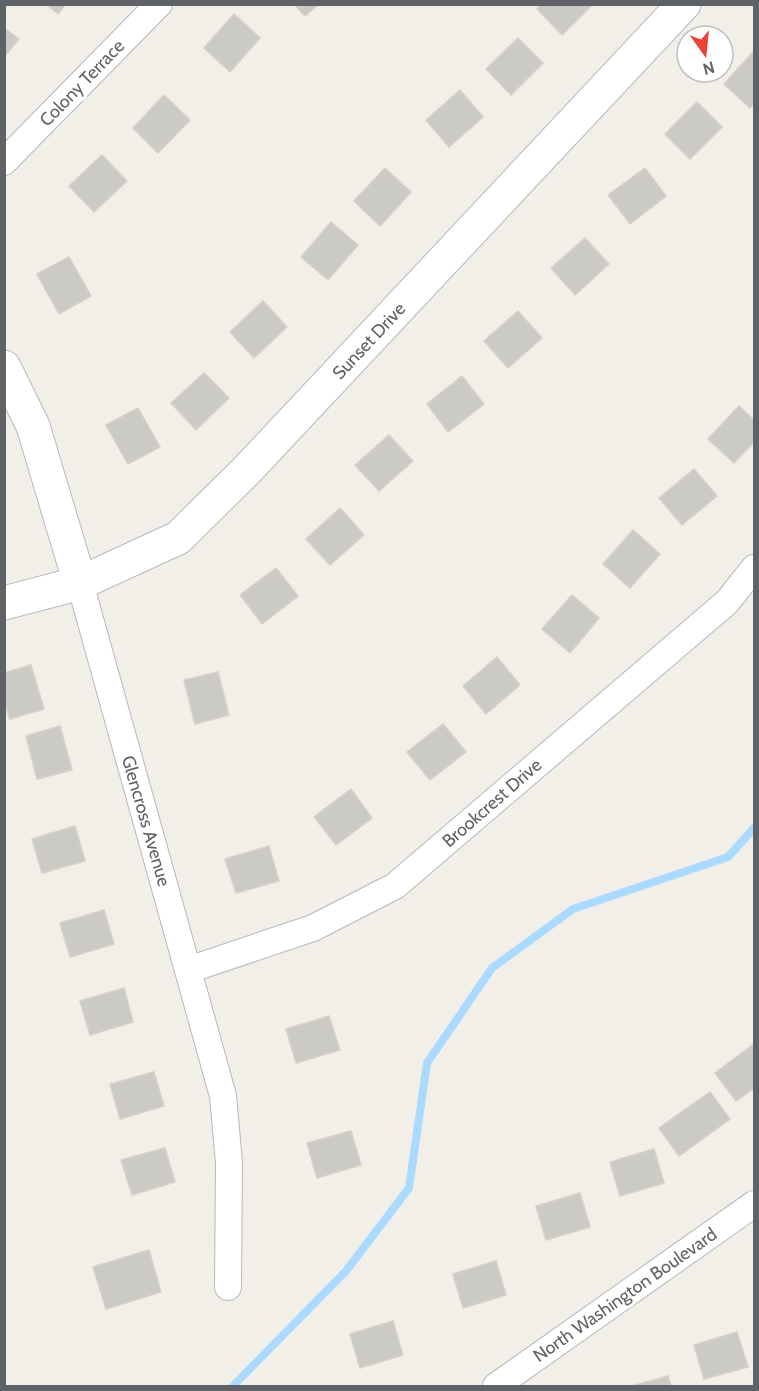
<svg xmlns="http://www.w3.org/2000/svg" width="759" height="1391" viewBox="0 0 759 1391" font-family="Cabin,sans-serif">
  <style>
    .lines { fill: none; stroke-linecap: round; stroke-linejoin: round }
    .stream { stroke: #aadaff; stroke-width: 8 }
    .building { fill: #cccac5; stroke: #d6d1c6; stroke-width: 1.5 }
    .street-casing { stroke: #b5b8bc; stroke-width: 28 }
    .secondary-casing { stroke: #b6babf; stroke-width: 35 }
    .street { stroke: #fff; stroke-width: 26 }
    .secondary { stroke: #fff; stroke-width: 33 }
    .labels { text-anchor: middle; dominant-baseline: central; stroke-width: 6; stroke-linejoin: round; paint-order: stroke }
    .street-label { font-size: 18px; fill: #5f6368; stroke: #fff }
  </style>
  <rect width="100%" height="100%" fill="#f1efe8"/>
  <g class="lines">
    <!-- stream -->
    <path class="stream" d="M233,1386L346,1271L409,1188L427,1063L492,968L573,909L728,857L754,828"/>
  </g>
  <!-- building -->
  <g class="building">
    <path d="M46,4H66L58,14Z"/>
    <path d="M294,4H319L305,16Z"/>
    <path d="M541,4H593L562,35L537,9Z"/>
    <path d="M234,14L260,38L230,72L204,48Z"/>
    <path d="M4,28L19,39L4,57Z"/>
    <path d="M518,38L543,63L511,95L486,69Z"/>
    <path d="M754,51V103L750,108L724,84Z"/>
    <path d="M460,90L483,117L449,147L426,120Z"/>
    <path d="M164,95L190,120L158,153L133,128Z"/>
    <path d="M697,102L722,127L690,159L665,134Z"/>
    <path d="M102,155L127,181L94,212L69,186Z"/>
    <path d="M385,168L411,192L380,226L354,201Z"/>
    <path d="M645,168L666,196L630,224L608,195Z"/>
    <path d="M331,222L358,245L328,280L301,257Z"/>
    <path d="M585,238L609,264L575,295L551,268Z"/>
    <path d="M69,257L91,296L59,314L37,274Z"/>
    <path d="M263,301L287,327L254,358L230,332Z"/>
    <path d="M518,311L542,338L508,368L484,341Z"/>
    <path d="M204,373L229,398L196,430L171,403Z"/>
    <path d="M462,376L484,404L448,432L427,404Z"/>
    <path d="M739,406L754,420V442L734,463L708,439Z"/>
    <path d="M138,408L160,447L128,464L106,425Z"/>
    <path d="M389,435L413,461L379,491L355,465Z"/>
    <path d="M694,469L717,496L682,525L659,498Z"/>
    <path d="M340,508L364,535L330,565L306,539Z"/>
    <path d="M633,530L660,554L630,588L603,564Z"/>
    <path d="M276,568L298,596L262,624L240,595Z"/>
    <path d="M572,595L599,618L570,653L542,629Z"/>
    <path d="M497,657L520,685L486,714L463,686Z"/>
    <path d="M31,665L44,709L10,719L4,701V673Z"/>
    <path d="M218,672L229,715L195,724L184,680Z"/>
    <path d="M443,724L466,752L430,780L407,752Z"/>
    <path d="M60,726L72,770L37,779L26,736Z"/>
    <path d="M351,789L372,818L336,845L314,817Z"/>
    <path d="M75,826L85,861L42,873L32,839Z"/>
    <path d="M269,846L279,881L236,893L225,859Z"/>
    <path d="M104,910L114,944L70,957L60,923Z"/>
    <path d="M124,988L133,1022L90,1035L80,1001Z"/>
    <path d="M329,1016L340,1050L296,1063L286,1029Z"/>
    <path d="M754,1044V1088L736,1101L715,1073Z"/>
    <path d="M154,1072L164,1106L120,1119L110,1084Z"/>
    <path d="M710,1092L730,1119L679,1156L659,1128Z"/>
    <path d="M351,1131L361,1165L317,1178L307,1143Z"/>
    <path d="M165,1148L175,1182L132,1195L121,1160Z"/>
    <path d="M654,1149L664,1183L620,1196L610,1162Z"/>
    <path d="M580,1193L590,1227L546,1240L536,1206Z"/>
    <path d="M149,1250L161,1292L106,1309L93,1267Z"/>
    <path d="M496,1261L506,1295L463,1308L453,1274Z"/>
    <path d="M393,1321L403,1355L360,1368L350,1334Z"/>
    <path d="M737,1332L748,1367L704,1379L694,1345Z"/>
    <path d="M668,1376L671,1386H632Z"/>
  </g>
  <g class="lines">
    <defs>
      <g id="street">
        <path d="M4,162L159,4"/>
        <path d="M80,583L223,1096L229,1163L228,1287"/>
        <path d="M188,970L313,928L395,886L727,602L754,568"/>
        <path d="M496,1386L754,1204"/>
      </g>
      <g id="secondary">
        <path d="M4,367L33,426L80,583"/>
        <path d="M4,603L80,583L178,538L247,470L684,4"/>
      </g>
    </defs>
    <!-- street casing -->
    <use href="#street" class="street-casing"/>
    <!-- secondary casing -->
    <use href="#secondary" class="secondary-casing"/>
    <!-- street -->
    <use href="#street" class="street"/>
    <!-- secondary -->
    <use href="#secondary" class="secondary"/>
  </g>
  <g class="labels">
    <!-- street labels -->
    <g class="street-label">
      <text transform="translate(82 83) rotate(-46)">Colony Terrace</text>
      <text transform="translate(369 341) rotate(-47)">Sunset Drive</text>
      <text transform="translate(492 803) rotate(-41)">Brookcrest Drive</text>
      <text transform="translate(146 821) rotate(74)">Glencross Avenue</text>
      <text transform="translate(625 1295) rotate(-35)">North Washington Boulevard</text>
    </g>
  </g>
  <!-- border -->
  <rect width="759" height="1391" fill="none" stroke="#5f6368" stroke-width="12"/>
  <!-- north arrow -->
  <g transform="translate(705 54) rotate(165)"><circle r="28" fill="#ffffff" stroke="#bfc1c3" stroke-width="1.5"/>
  <path d="M0-4.5L10 22L0 15L-10 22Z" fill="#ea4335"/>
  <text y="-9" font-size="16" font-weight="bold" text-anchor="middle" fill="#5f6368">N</text>
  </g>
</svg>
